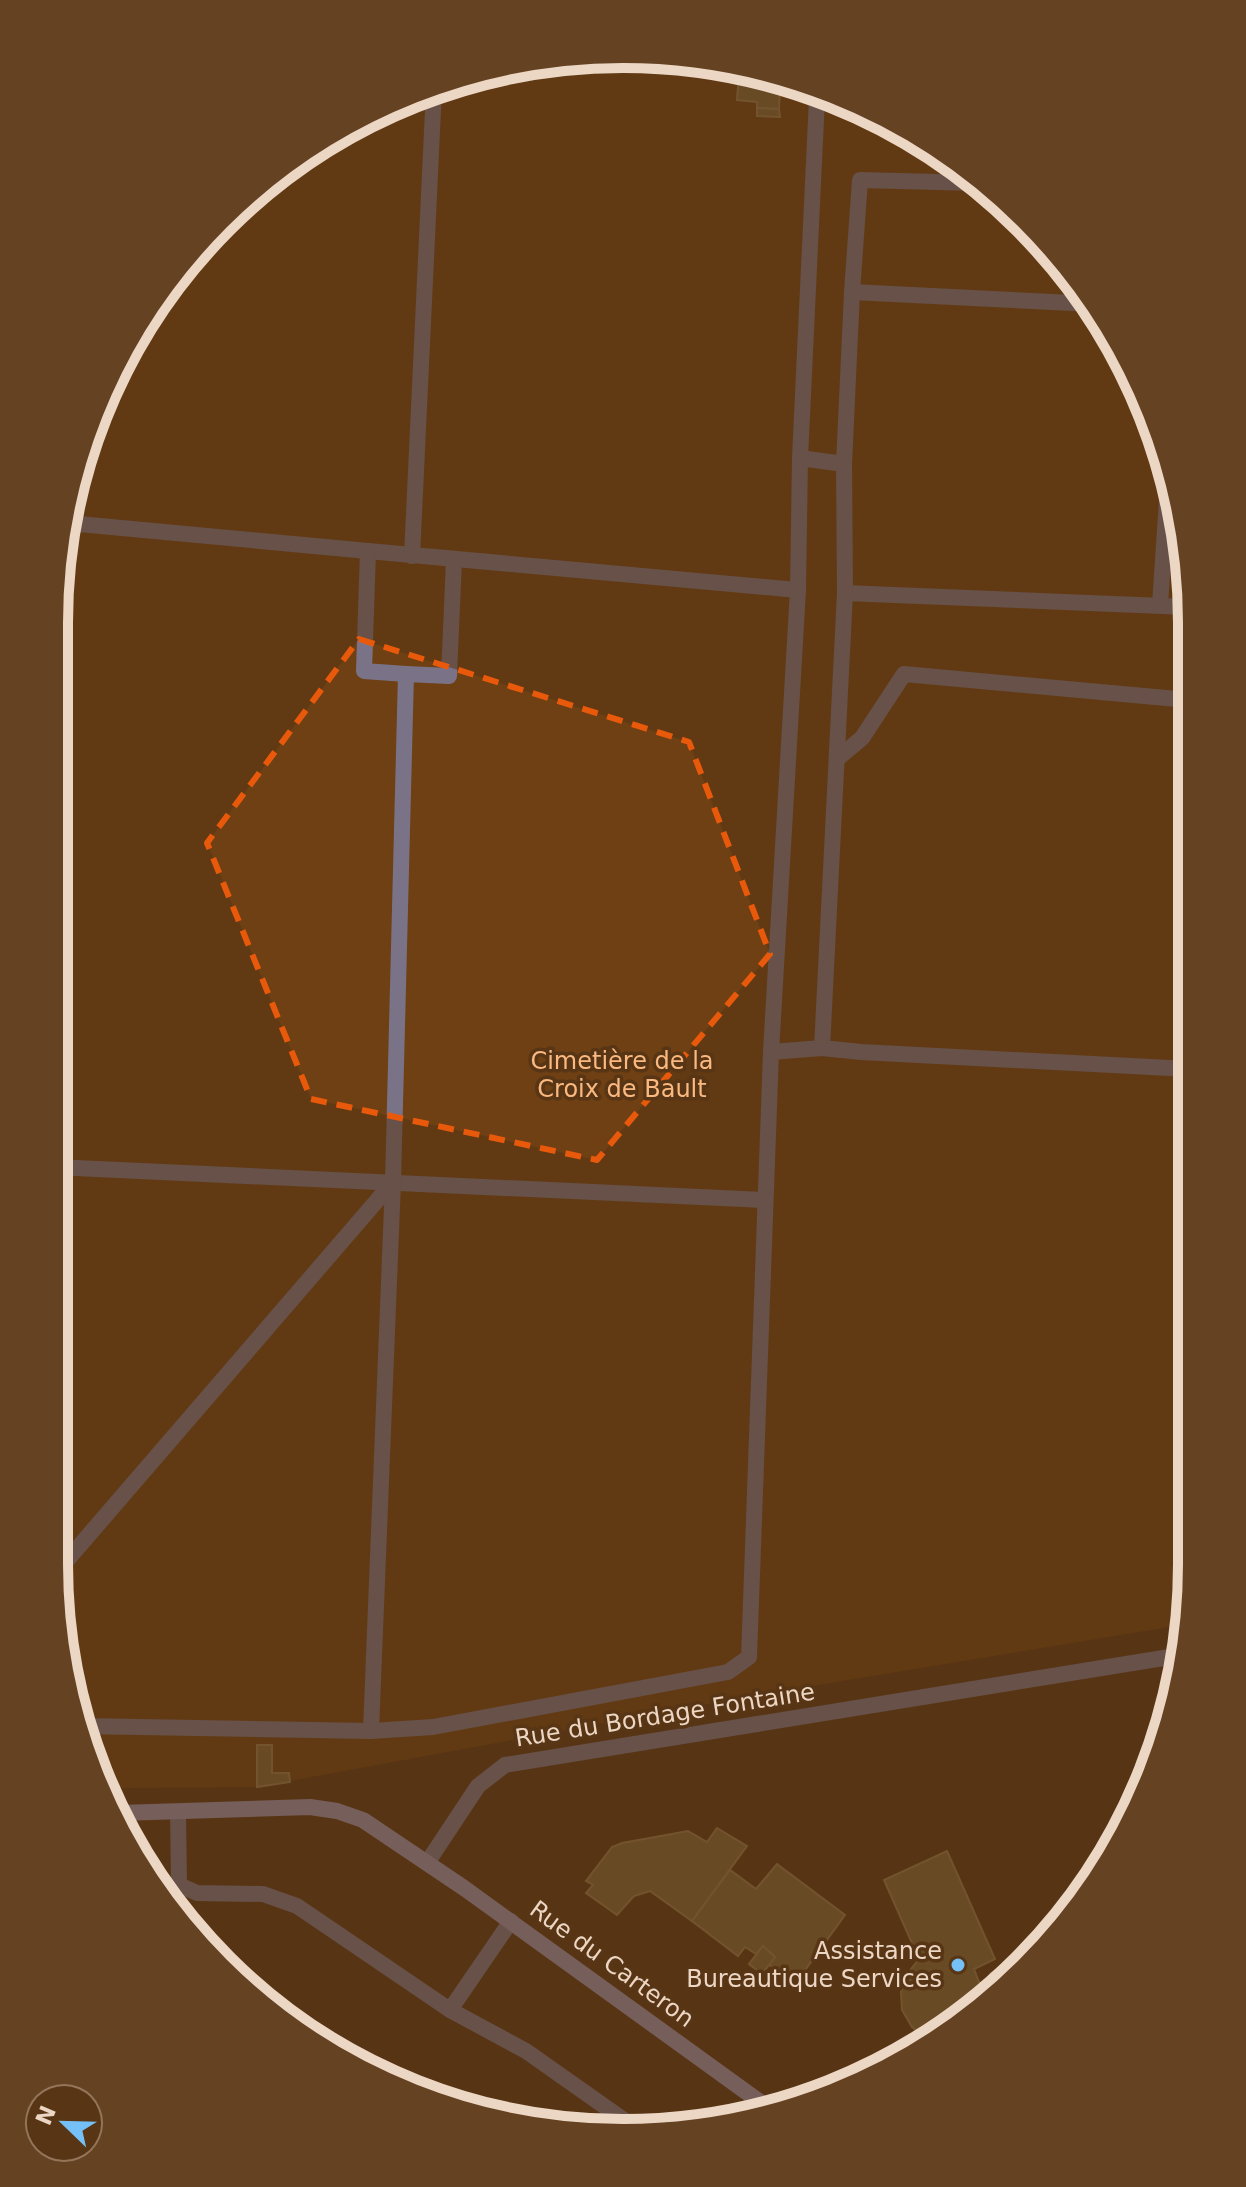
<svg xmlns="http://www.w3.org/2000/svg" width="1246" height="2187" viewBox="0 0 1246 2187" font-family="'DejaVu Sans',sans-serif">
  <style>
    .green { fill: #6e4013 }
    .building { fill: #7d6539; stroke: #92794d; stroke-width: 2 }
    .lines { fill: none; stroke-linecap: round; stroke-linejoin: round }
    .lane { stroke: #7a7387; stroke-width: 16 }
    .street { stroke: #7a7387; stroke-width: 16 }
    .secondary { stroke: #9b90af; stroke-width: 16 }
    .marked { fill: none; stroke: #e8590c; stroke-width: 6; stroke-dasharray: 16 10; stroke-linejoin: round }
    .poi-dot { fill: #75c0f6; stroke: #583514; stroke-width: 3 }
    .labels { text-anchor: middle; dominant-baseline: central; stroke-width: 7; stroke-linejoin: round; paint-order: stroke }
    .park-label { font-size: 24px; fill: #fab981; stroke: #583514 }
    .street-label { font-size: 24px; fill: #ecd6c4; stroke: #583514 }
    .poi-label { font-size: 24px; fill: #ecd6c4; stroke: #583514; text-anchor: end }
    .rim { fill: none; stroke: #ecd6c4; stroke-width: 10 }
  </style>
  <rect width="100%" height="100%" fill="#583514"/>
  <!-- green -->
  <path class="green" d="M586,55L698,59L806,84L908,130L1025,220L1096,307L1162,440L1187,549L1191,1601L1187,1624L763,1694L257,1787L106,1788L84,1746L54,1564L55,586L84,441L130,338L196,247L277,171L372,112L476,73Z"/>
  <!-- building -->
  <g class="building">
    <path d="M739,73L759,75V88L780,89L779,109L757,108V102L737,100Z"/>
    <path d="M757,108L779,109L780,117L757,116Z"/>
    <path d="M257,1745H272V1773H289L290,1782L257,1787Z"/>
    <path d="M717,1828L747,1846L692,1921L650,1891L634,1896L617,1915L586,1893L593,1885L586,1881L612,1847L622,1843L688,1831L707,1842Z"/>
    <path d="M947,1851L995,1959L974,1969L979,1982L983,1984L967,2007L970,2009L925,2037L912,2027L902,2010L901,1992L904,1981L911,1969L919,1959L884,1880Z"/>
    <path d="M777,1864L845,1915L795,1984L768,1964L775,1957L763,1946L756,1954L745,1947L738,1956L692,1921L730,1870L756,1889Z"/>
    <path d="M763,1946L775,1957L762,1974L749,1964Z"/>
    <path d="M991,1973L1005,1983L998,1992L970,2009L967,2007Z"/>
  </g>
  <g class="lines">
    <!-- lane -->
    <g class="lane">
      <path d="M852,292L1093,304"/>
      <path d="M800,458L844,464"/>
      <path d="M368,551L798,590L771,1052L749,1657L728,1672L433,1727L371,1731"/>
      <path d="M412,556L434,89"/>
      <path d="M798,590L800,458L817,98L813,87"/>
      <path d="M845,593L1187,607"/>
      <path d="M1160,605L1169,470"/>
      <path d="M406,674L449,676L454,560"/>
      <path d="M837,759L862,738L904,674L1188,700"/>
      <path d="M822,1048L845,593L844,464L852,292L860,180L976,183"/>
      <path d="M771,1052L822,1048L861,1052L1189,1069"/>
      <path d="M54,1167L765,1200"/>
      <path d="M56,1573L393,1182L406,674L364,671L368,551L68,523"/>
      <path d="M81,1726L371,1731L393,1182"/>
      <path d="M178,1812L179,1885L197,1893L263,1894L297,1906L450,2010"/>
      <path d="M511,1921L450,2010L526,2051L638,2130"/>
    </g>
    <!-- street -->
    <path class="street" d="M427,1863L478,1786L505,1765L1182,1655"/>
    <!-- secondary -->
    <path class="secondary" d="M119,1813L310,1807L337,1811L363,1820L464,1888L767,2107"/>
  </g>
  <!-- marked area -->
  <path d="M0 0H1246V2187H0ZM359,639L689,742L770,954L597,1160L311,1099L207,843Z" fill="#583514" fill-opacity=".55" fill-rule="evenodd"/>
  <path class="marked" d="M359,639L689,742L770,954L597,1160L311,1099L207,843Z"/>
  <!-- markers -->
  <circle class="poi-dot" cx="958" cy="1965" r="8"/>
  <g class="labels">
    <!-- park labels -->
    <g class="park-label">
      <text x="622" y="1061">Cimetière de la<tspan x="622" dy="28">Croix de Bault</tspan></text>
    </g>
    <!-- street labels -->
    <g class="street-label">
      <text transform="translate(665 1715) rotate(-9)">Rue du Bordage Fontaine</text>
      <text transform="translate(612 1964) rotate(36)">Rue du Carteron</text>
    </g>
    <!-- poi labels -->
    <g class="poi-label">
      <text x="942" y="1951">Assistance<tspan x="942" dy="28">Bureautique Services</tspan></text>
    </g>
  </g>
  <!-- crop -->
  <path d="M0 0H1246V2187H0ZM623 68H623A555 555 0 0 1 1178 623V1564A555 555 0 0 1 623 2119H623A555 555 0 0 1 68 1564V623A555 555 0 0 1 623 68Z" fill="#644222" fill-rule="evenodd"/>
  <path class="rim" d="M623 68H623A555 555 0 0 1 1178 623V1564A555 555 0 0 1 623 2119H623A555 555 0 0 1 68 1564V623A555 555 0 0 1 623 68Z"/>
  <!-- north arrow -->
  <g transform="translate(64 2123) rotate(293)"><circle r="38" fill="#583514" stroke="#93755a" stroke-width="2"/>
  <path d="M0-6L14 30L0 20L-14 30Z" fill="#75c0f6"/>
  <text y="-12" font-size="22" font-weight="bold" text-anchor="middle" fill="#ecd6c4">N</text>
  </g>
</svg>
